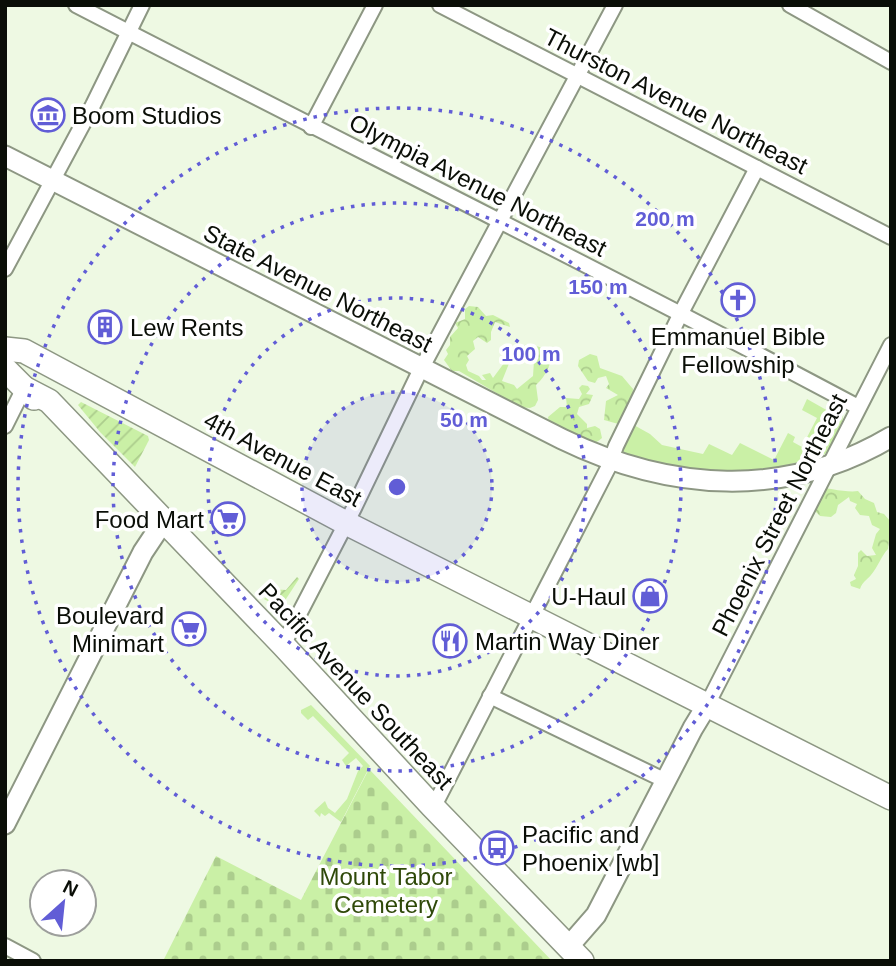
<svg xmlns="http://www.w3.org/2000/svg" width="896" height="966" viewBox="0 0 896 966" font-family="Helvetica,sans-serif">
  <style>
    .grass { fill: #caf0a6 }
    .forest { fill: url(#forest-crowns) }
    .cemetery { fill: url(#cemetery-stones) }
    .garden { fill: url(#garden-furrows) }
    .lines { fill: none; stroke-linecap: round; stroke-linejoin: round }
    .street-casing { stroke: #8d9783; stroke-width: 18 }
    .secondary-casing { stroke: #8d9783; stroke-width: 23 }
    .primary-casing { stroke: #8d9783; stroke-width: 26 }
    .street { stroke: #fff; stroke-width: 14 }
    .secondary { stroke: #fff; stroke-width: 19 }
    .primary { stroke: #fff; stroke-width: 23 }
    .ring { fill: none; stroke: #615dd6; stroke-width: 3.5; stroke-dasharray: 3.5 7 }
    .labels { text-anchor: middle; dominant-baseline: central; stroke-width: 7; stroke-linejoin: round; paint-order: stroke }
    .street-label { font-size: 24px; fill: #0a0e07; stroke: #fff }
    .poi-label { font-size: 24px; fill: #0a0e07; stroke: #fff; text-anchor: start }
    .park-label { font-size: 24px; fill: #2f4909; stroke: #fff }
    .centre { fill: #615dd6; stroke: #fff; stroke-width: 3.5 }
    .ring-label { font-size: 21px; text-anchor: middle; font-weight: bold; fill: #615dd6; stroke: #fff; stroke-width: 7; stroke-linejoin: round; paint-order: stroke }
  </style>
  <defs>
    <pattern id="forest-crowns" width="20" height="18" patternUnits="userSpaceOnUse" patternTransform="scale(1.75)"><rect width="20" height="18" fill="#caf0a6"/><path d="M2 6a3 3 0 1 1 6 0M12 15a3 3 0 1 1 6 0" fill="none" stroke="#accd8d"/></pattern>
    <pattern id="cemetery-stones" width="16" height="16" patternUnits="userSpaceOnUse" patternTransform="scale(1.75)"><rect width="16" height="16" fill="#caf0a6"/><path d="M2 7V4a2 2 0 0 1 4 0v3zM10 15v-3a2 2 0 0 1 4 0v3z" fill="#accd8d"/></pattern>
    <pattern id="garden-furrows" width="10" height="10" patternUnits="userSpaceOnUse" patternTransform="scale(1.75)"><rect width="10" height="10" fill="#caf0a6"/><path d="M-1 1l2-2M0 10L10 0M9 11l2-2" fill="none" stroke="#accd8d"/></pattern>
  </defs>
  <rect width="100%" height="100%" fill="#eef9e3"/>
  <!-- grass -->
  <g class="grass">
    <path d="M807,399L830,412H833L838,405C848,415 841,424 836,434C833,440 831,448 826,453C819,460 805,461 795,463C733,479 686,470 624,455L622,452L632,424L650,434L662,445L703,454L709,444L732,455L740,443L774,460L788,433L795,437L793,442L802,447L817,418L802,410Z"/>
    <path d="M311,705L370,766L341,822L329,813L325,816L321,813L320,817L314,811L325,801L328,808L335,813L347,799L358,771L363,766L356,758L346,766L342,760L349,753L313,716L308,720L301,713V710Z"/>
  </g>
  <!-- forest -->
  <g class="forest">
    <path d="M469,306L478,307L486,316L493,315L509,323L510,327L495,322L491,332V340L487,343L478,337L473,341L475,349L467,356L469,360L466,365L468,371L479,376L482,380H486L482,375L490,373L493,378L507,359L510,361L502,381L514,385L517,389L533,376L534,361L529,364L524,362L520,353C525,338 532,346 543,348C547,348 551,347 554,349C551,363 547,375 536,385L538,400L535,406L530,408L520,407L459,371H452L444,360L448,354L446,350L450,345V337L458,328L455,323L465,319V309Z"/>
    <path d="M590,354L597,356L600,368L622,376L633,389L632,404L622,425L604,420L606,401L618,395L606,388L609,384L606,376L598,378L595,383L588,381L578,366L579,360Z"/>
    <path d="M582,385L588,386L590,389L586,394L593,395L589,404L579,407L577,414L587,424V428L595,426L600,429L602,438C585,455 564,433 549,423L548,417L560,407H567L566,398L579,399L582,394L579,388Z"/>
    <path d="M814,486C826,488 848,493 858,491L865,499L874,503L877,512L884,514L891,522L888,549C881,556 878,567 871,575C866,581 863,581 860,589L851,586L850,582L856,579L854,575L858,566V553L861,550L867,556L876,555L872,548L876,534L880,529L872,525L869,516L860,515L855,508L857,504L850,501L849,497L838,505L836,513L831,517L820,516L812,508Z"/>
  </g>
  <!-- cemetery -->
  <path class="cemetery" d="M369,769L552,961H163L216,856L301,900Z"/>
  <!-- garden -->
  <g class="garden">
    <path d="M81,402L148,436L149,440L135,467L100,432L78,405Z"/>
    <path d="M297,577L299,579L284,602L273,604L264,599L273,589L286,590Z"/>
  </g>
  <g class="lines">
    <defs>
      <g id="street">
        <path d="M76,5C337,140 600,269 858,407"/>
        <path d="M440,5L891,237"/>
        <path d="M790,5L891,62"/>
        <path d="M311,127L375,5"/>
        <path d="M5,269L93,105L142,5"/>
        <path d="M5,426L24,388"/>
        <path d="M283,645L354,508L418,375L615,5"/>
        <path d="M490,696L666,781"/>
        <path d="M707,705L891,345"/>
        <path d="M433,808L608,468L616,446L681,313L757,168"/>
        <path d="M5,946L33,961"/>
      </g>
      <g id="secondary">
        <path d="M5,156L562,439C669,491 785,500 891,437"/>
        <path d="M5,824L143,552L163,522"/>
        <path d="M569,946L596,915L693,728L707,705"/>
      </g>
      <g id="primary">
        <path d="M5,349L24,351L346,523L891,798"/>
        <path d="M5,369L34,398"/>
        <path d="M24,388L49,401L283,645L431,805L582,961"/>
      </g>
    </defs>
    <!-- street casing -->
    <use href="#street" class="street-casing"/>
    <!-- secondary casing -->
    <use href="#secondary" class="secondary-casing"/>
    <!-- primary casing -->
    <use href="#primary" class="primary-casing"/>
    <!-- street -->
    <use href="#street" class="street"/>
    <!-- secondary -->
    <use href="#secondary" class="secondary"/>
    <!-- primary -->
    <use href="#primary" class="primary"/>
  </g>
  <!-- distance rings -->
  <circle cx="397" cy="487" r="95" fill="#615dd6" fill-opacity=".12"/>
  <g class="ring">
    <circle cx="397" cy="487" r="95"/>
    <circle cx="397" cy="487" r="189"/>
    <circle cx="397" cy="487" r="284"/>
    <circle cx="397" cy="487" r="379"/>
  </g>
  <!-- icons -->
  <defs>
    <symbol id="museum-ring" viewBox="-11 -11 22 22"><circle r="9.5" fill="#fff" stroke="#615dd6" stroke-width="1.5"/><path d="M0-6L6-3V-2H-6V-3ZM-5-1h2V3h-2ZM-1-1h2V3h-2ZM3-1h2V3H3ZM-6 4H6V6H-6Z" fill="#615dd6"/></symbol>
    <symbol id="church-ring" viewBox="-11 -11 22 22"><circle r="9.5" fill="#fff" stroke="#615dd6" stroke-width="1.5"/><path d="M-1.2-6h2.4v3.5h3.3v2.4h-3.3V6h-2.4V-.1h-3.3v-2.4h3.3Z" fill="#615dd6"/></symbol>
    <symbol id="building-ring" viewBox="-11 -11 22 22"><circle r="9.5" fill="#fff" stroke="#615dd6" stroke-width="1.5"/><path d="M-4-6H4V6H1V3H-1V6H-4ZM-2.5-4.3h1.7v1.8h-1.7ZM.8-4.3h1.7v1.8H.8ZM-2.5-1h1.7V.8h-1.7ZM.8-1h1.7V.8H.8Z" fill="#615dd6"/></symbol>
    <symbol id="supermarket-ring" viewBox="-11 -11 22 22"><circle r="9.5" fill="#fff" stroke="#615dd6" stroke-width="1.5"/><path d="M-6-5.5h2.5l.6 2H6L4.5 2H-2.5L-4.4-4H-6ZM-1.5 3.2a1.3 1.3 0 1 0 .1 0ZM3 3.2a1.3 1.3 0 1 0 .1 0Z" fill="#615dd6"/></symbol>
    <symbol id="shop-ring" viewBox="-11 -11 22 22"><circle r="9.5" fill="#fff" stroke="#615dd6" stroke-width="1.5"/><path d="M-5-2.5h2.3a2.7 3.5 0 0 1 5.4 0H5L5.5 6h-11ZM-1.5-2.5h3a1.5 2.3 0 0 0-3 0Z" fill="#615dd6"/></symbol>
    <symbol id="restaurant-ring" viewBox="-11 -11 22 22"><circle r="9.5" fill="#fff" stroke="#615dd6" stroke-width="1.5"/><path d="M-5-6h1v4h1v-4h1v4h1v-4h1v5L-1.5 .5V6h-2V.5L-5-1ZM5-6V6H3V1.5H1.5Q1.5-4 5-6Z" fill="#615dd6"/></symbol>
    <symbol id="bus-ring" viewBox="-11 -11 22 22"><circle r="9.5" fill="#fff" stroke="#615dd6" stroke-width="1.5"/><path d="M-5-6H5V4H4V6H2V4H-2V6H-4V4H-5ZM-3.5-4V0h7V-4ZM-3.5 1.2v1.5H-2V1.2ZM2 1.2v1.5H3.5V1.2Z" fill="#615dd6"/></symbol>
  </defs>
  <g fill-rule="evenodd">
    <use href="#museum-ring" x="29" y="96" width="38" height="38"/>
    <use href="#church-ring" x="719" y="281" width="38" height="38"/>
    <use href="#building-ring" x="86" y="308" width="38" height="38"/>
    <use href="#supermarket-ring" x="209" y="500" width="38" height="38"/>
    <use href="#shop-ring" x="631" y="577" width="38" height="38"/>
    <use href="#supermarket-ring" x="170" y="610" width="38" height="38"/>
    <use href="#restaurant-ring" x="431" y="622" width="38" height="38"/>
    <use href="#bus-ring" x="478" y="829" width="38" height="38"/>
  </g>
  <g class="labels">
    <!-- street labels -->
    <g class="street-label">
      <text transform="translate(676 101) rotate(27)">Thurston Avenue Northeast</text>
      <text transform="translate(478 185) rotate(27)">Olympia Avenue Northeast</text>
      <text transform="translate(318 288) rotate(27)">State Avenue Northeast</text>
      <text transform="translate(283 459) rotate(28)">4th Avenue East</text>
      <text transform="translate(779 515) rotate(-63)">Phoenix Street Northeast</text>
      <text transform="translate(356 686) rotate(47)">Pacific Avenue Southeast</text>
    </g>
    <!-- poi labels -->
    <g class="poi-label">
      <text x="72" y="115">Boom Studios</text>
      <text x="130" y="327">Lew Rents</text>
      <text x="738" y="336" text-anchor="middle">Emmanuel Bible<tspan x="738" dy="28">Fellowship</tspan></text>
      <text x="204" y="519" text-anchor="end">Food Mart</text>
      <text x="626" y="596" text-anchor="end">U-Haul</text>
      <text x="164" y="615" text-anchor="end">Boulevard<tspan x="164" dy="28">Minimart</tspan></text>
      <text x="475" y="641">Martin Way Diner</text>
      <text x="522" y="834">Pacific and<tspan x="522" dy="28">Phoenix [wb]</tspan></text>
    </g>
    <!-- park labels -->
    <g class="park-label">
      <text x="386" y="876">Mount Tabor<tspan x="386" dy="28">Cemetery</tspan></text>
    </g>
  </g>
  <circle cx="397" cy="487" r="10" class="centre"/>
  <g class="ring-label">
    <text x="665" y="226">200 m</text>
    <text x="598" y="294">150 m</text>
    <text x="531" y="361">100 m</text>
    <text x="464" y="427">50 m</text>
  </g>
  <!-- border -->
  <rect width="896" height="966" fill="none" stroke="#0a0e07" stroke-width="14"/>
  <!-- north arrow -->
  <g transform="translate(63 903) rotate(27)"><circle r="33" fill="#ffffff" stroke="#9d9f9c" stroke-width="2"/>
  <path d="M0-5L12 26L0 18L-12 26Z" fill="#615dd6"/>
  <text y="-10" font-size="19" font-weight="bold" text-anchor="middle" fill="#0a0e07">N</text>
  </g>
</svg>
